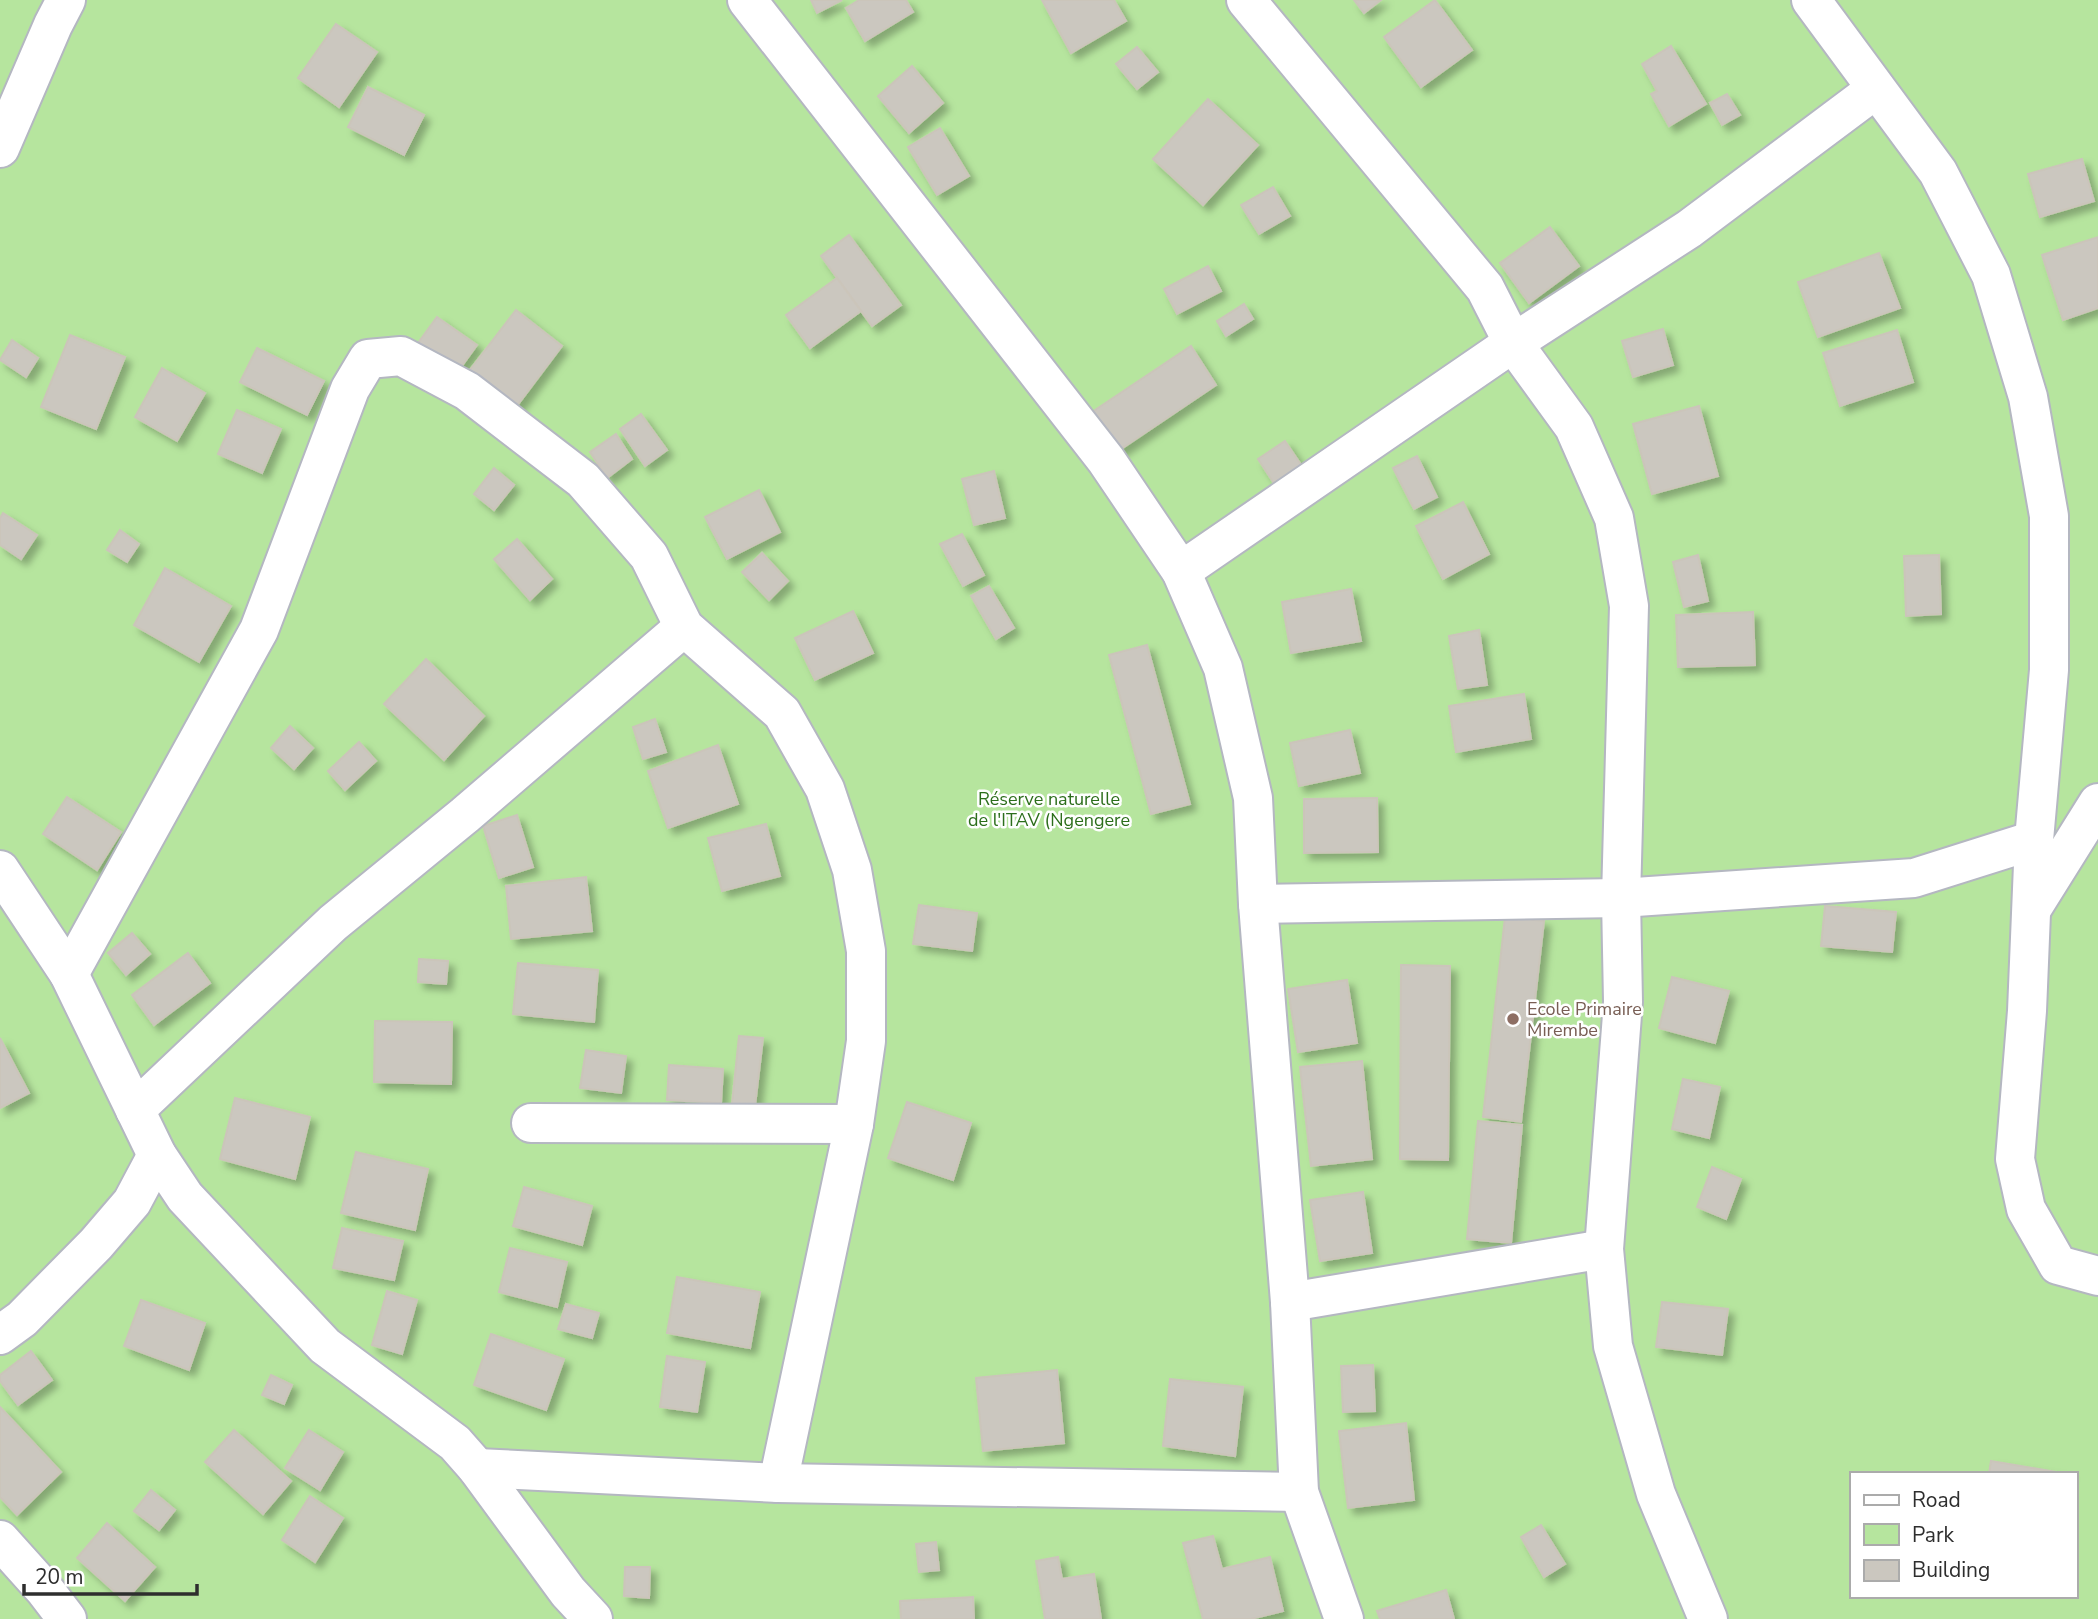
<svg xmlns="http://www.w3.org/2000/svg" width="2098" height="1619" viewBox="0 0 2098 1619" font-family="'Nunito Sans',sans-serif">
  <style>
    .green { fill: #b6e59e; fill-rule: evenodd }
    .building { fill: #cbc7bf; stroke: #cbc5ba; stroke-width: 2; filter: url(#shadow) }
    .lines { fill: none; stroke-linecap: round; stroke-linejoin: round }
    .minor-casing { stroke: #b4b7c1; stroke-width: 42 }
    .minor { stroke: #fff; stroke-width: 38 }
    .education-dot { fill: #8d6e63; stroke: #fff; stroke-width: 2.5 }
    .labels { text-anchor: middle; dominant-baseline: central; stroke-width: 5; stroke-linejoin: round; paint-order: stroke }
    .park-label { font-size: 18px; fill: #2c6e1b; stroke: #fff }
    .education-label { font-size: 18px; fill: #785e54; stroke: #fff; text-anchor: start }
  </style>
  <defs>
    <filter id="shadow"><feDropShadow dx="6" dy="6" stdDeviation="3.5" flood-color="#0004"/></filter>
  </defs>
  <rect width="100%" height="100%" fill="#efe9e1"/>
  <!-- green -->
  <path class="green" d="M0,0H2098V1619H0ZM1851,1474H2075V1596H1851Z"/>
  <!-- building -->
  <g class="building">
    <path d="M811,0H842L817,13Z"/>
    <path d="M859,0H906L913,12L865,41L846,8Z"/>
    <path d="M1042,0H1114L1126,21L1071,53Z"/>
    <path d="M1354,0H1381L1364,13Z"/>
    <path d="M1435,0L1472,50L1421,87L1384,37Z"/>
    <path d="M336,24L377,52L339,107L298,78Z"/>
    <path d="M1671,46L1706,104L1669,126L1651,94L1657,91L1642,64Z"/>
    <path d="M1137,47L1158,72L1137,89L1116,64Z"/>
    <path d="M912,66L943,103L909,133L878,96Z"/>
    <path d="M368,87L424,115L404,155L348,127Z"/>
    <path d="M1727,94L1740,115L1722,125L1710,103Z"/>
    <path d="M1208,99L1258,145L1203,205L1153,159Z"/>
    <path d="M940,128L969,176L937,195L908,147Z"/>
    <path d="M2082,159L2094,201L2040,217L2028,174Z"/>
    <path d="M1273,187L1290,216L1259,234L1241,205Z"/>
    <path d="M1550,227L1579,266L1529,303L1500,263Z"/>
    <path d="M849,235L901,305L872,326L821,256Z"/>
    <path d="M2098,237V308L2063,320L2042,255Z"/>
    <path d="M1879,253L1900,308L1818,337L1798,282Z"/>
    <path d="M1208,266L1221,291L1177,314L1164,289Z"/>
    <path d="M837,278L861,311L810,348L786,315Z"/>
    <path d="M1244,304L1253,319L1226,336L1217,321Z"/>
    <path d="M516,310L562,346L516,407L469,371Z"/>
    <path d="M437,317L477,345L459,370L418,343Z"/>
    <path d="M1663,329L1673,365L1633,377L1622,341Z"/>
    <path d="M1897,330L1913,382L1840,406L1823,353Z"/>
    <path d="M70,335L125,357L96,429L41,407Z"/>
    <path d="M12,340L38,358L26,377L0,360Z"/>
    <path d="M1191,346L1216,385L1118,451L1092,412Z"/>
    <path d="M257,348L324,381L307,415L240,382Z"/>
    <path d="M162,368L205,393L177,441L135,417Z"/>
    <path d="M1699,406L1718,476L1652,494L1633,424Z"/>
    <path d="M237,410L281,429L262,473L218,454Z"/>
    <path d="M641,414L667,450L645,466L620,429Z"/>
    <path d="M616,434L632,459L607,478L590,452Z"/>
    <path d="M1285,441L1306,472L1279,491L1258,459Z"/>
    <path d="M1417,456L1437,497L1414,509L1393,468Z"/>
    <path d="M494,468L514,485L494,510L474,494Z"/>
    <path d="M994,471L1005,518L974,525L962,479Z"/>
    <path d="M759,490L780,532L727,559L705,517Z"/>
    <path d="M1463,502L1489,554L1443,579L1416,526Z"/>
    <path d="M3,513L37,535L21,559L0,545V518Z"/>
    <path d="M120,530L139,544L127,562L107,550Z"/>
    <path d="M962,534L984,575L963,586L940,544Z"/>
    <path d="M517,539L552,579L530,600L494,559Z"/>
    <path d="M762,553L788,581L769,600L742,572Z"/>
    <path d="M1698,555L1708,601L1684,607L1673,562Z"/>
    <path d="M1939,555L1941,614L1906,616L1904,556Z"/>
    <path d="M165,568L231,606L199,662L134,625Z"/>
    <path d="M989,586L1014,628L996,639L971,596Z"/>
    <path d="M1351,589L1361,641L1291,653L1282,602Z"/>
    <path d="M853,611L873,653L815,680L795,638Z"/>
    <path d="M1753,612L1755,665L1678,667L1676,615Z"/>
    <path d="M1479,630L1487,685L1458,689L1449,636Z"/>
    <path d="M1147,645L1190,804L1151,814L1109,655Z"/>
    <path d="M426,659L484,716L444,760L384,704Z"/>
    <path d="M1524,694L1531,739L1456,752L1449,706Z"/>
    <path d="M655,719L666,752L643,759L633,727Z"/>
    <path d="M290,726L313,748L294,769L271,748Z"/>
    <path d="M1350,730L1360,773L1299,786L1290,743Z"/>
    <path d="M359,742L376,761L345,790L328,771Z"/>
    <path d="M718,745L738,804L668,828L648,771Z"/>
    <path d="M67,797L121,832L97,870L43,834Z"/>
    <path d="M1377,798L1378,852L1304,853V799Z"/>
    <path d="M517,815L533,867L499,878L483,826Z"/>
    <path d="M766,824L780,876L722,891L708,838Z"/>
    <path d="M586,877L592,931L511,939L506,886Z"/>
    <path d="M919,905L977,913L972,951L913,944Z"/>
    <path d="M1825,906L1896,912L1892,952L1821,946Z"/>
    <path d="M1505,917L1544,921L1521,1122L1483,1117Z"/>
    <path d="M132,933L150,954L126,975L108,953Z"/>
    <path d="M188,953L210,983L154,1025L132,995Z"/>
    <path d="M419,959L448,961L446,984L418,982Z"/>
    <path d="M518,963L598,970L594,1022L513,1014Z"/>
    <path d="M1401,965L1450,966L1448,1160L1400,1159Z"/>
    <path d="M1672,977L1729,991L1715,1043L1659,1028Z"/>
    <path d="M1347,980L1357,1043L1298,1052L1288,989Z"/>
    <path d="M375,1021L452,1022L451,1084L374,1082Z"/>
    <path d="M739,1036L763,1038L755,1106L732,1104Z"/>
    <path d="M0,1038L29,1093L0,1108Z"/>
    <path d="M586,1050L626,1056L621,1093L580,1088Z"/>
    <path d="M1362,1061L1372,1159L1311,1166L1300,1067Z"/>
    <path d="M669,1065L723,1069L721,1103L667,1100Z"/>
    <path d="M1683,1079L1720,1087L1709,1138L1672,1129Z"/>
    <path d="M235,1098L310,1117L295,1179L220,1159Z"/>
    <path d="M907,1102L971,1123L953,1180L888,1158Z"/>
    <path d="M1478,1121L1522,1125L1511,1243L1467,1239Z"/>
    <path d="M356,1152L428,1169L415,1230L341,1213Z"/>
    <path d="M1712,1167L1741,1179L1726,1219L1697,1207Z"/>
    <path d="M524,1187L592,1206L582,1245L513,1226Z"/>
    <path d="M1363,1192L1372,1253L1320,1261L1310,1200Z"/>
    <path d="M342,1228L403,1241L394,1280L333,1268Z"/>
    <path d="M510,1248L567,1262L557,1307L499,1292Z"/>
    <path d="M677,1277L760,1292L750,1348L667,1333Z"/>
    <path d="M387,1291L417,1300L402,1354L372,1345Z"/>
    <path d="M141,1300L205,1323L189,1370L124,1346Z"/>
    <path d="M1662,1302L1728,1309L1722,1355L1656,1347Z"/>
    <path d="M566,1304L599,1313L592,1338L558,1329Z"/>
    <path d="M491,1334L564,1359L546,1410L474,1385Z"/>
    <path d="M31,1351L52,1380L18,1405L0,1381V1375Z"/>
    <path d="M667,1356L705,1362L697,1412L660,1407Z"/>
    <path d="M1373,1365L1375,1411L1343,1412L1341,1366Z"/>
    <path d="M1057,1370L1064,1443L983,1451L976,1378Z"/>
    <path d="M271,1375L292,1385L284,1404L262,1395Z"/>
    <path d="M1170,1379L1243,1387L1235,1456L1163,1446Z"/>
    <path d="M0,1407L61,1472L17,1515L0,1497Z"/>
    <path d="M1406,1423L1414,1500L1348,1508L1339,1431Z"/>
    <path d="M234,1430L291,1481L263,1514L205,1462Z"/>
    <path d="M309,1430L343,1452L320,1490L285,1468Z"/>
    <path d="M1991,1461L2068,1474H1989Z"/>
    <path d="M151,1490L175,1510L159,1530L134,1511Z"/>
    <path d="M310,1496L343,1518L315,1562L282,1540Z"/>
    <path d="M107,1523L155,1567L125,1601L77,1558Z"/>
    <path d="M1541,1525L1565,1564L1544,1577L1521,1537Z"/>
    <path d="M1213,1536L1222,1569L1270,1557L1283,1611L1251,1619H1203L1183,1543Z"/>
    <path d="M936,1542L939,1570L919,1572L916,1544Z"/>
    <path d="M1058,1557L1062,1579L1094,1574L1101,1619H1045L1036,1561Z"/>
    <path d="M625,1567H650L649,1598L624,1596Z"/>
    <path d="M1446,1590L1454,1619H1380L1377,1611Z"/>
    <path d="M973,1597L974,1619H901L900,1601Z"/>
  </g>
  <g class="lines">
    <defs>
      <g id="minor">
        <path d="M747,0L1106,460L1181,571L1223,668L1253,798L1258,904L1290,1302L1299,1492L1344,1619"/>
        <path d="M1246,0L1485,288L1513,343L1574,427L1614,518L1629,606L1621,898L1623,1002L1604,1249L1613,1346L1656,1494L1708,1619"/>
        <path d="M1811,0L1938,172L1991,275L2028,397L2049,516V670L2034,840L2027,1011L2015,1159L2026,1209L2058,1265L2098,1276"/>
        <path d="M0,148L53,25L66,0"/>
        <path d="M1181,571L1513,343L1689,229L1876,89"/>
        <path d="M0,870L69,974L157,1155L185,1197L325,1346L455,1443L477,1468L568,1592L593,1619"/>
        <path d="M1258,904L1621,898L1914,878L2034,840"/>
        <path d="M2033,907L2098,803"/>
        <path d="M69,974L259,630L350,389L368,359L401,356L467,391L583,480L649,556L684,627L782,713L825,789L852,870L866,951V1041L854,1124L778,1483"/>
        <path d="M135,1110L333,923L465,815L684,627"/>
        <path d="M531,1123L854,1124"/>
        <path d="M1290,1302L1604,1249"/>
        <path d="M0,1335L22,1319L96,1244L132,1202L157,1155"/>
        <path d="M477,1468L778,1483L1299,1492"/>
        <path d="M0,1540L44,1589L67,1619"/>
      </g>
    </defs>
    <!-- minor casing -->
    <use href="#minor" class="minor-casing"/>
    <!-- minor -->
    <use href="#minor" class="minor"/>
  </g>
  <!-- markers -->
  <circle class="education-dot" cx="1513" cy="1019" r="7"/>
  <g class="labels">
    <!-- park labels -->
    <g class="park-label">
      <text x="1049" y="799">Réserve naturelle<tspan x="1049" dy="21">de l'ITAV (Ngengere</tspan></text>
    </g>
    <!-- education labels -->
    <g class="education-label">
      <text x="1527" y="1009">Ecole Primaire<tspan x="1527" dy="21">Mirembe</tspan></text>
    </g>
  </g>
  <!-- legend -->
  <rect x="1850" y="1472" width="228" height="126" fill="#ffffff" stroke="#ababab" stroke-width="2"/>
  <rect x="1864" y="1495" width="35" height="10" fill="#ffffff" stroke="#ababab" stroke-width="2"/>
  <text x="1912" y="1507" font-size="21" fill="#2e2e2e">Road</text>
  <rect x="1864" y="1524" width="35" height="21" fill="#b6e59e" stroke="#ababab" stroke-width="2"/>
  <text x="1912" y="1542" font-size="21" fill="#2e2e2e">Park</text>
  <rect x="1864" y="1560" width="35" height="21" fill="#cbc7bf" stroke="#ababab" stroke-width="2"/>
  <text x="1912" y="1577" font-size="21" fill="#2e2e2e">Building</text>
  <!-- scale -->
  <path d="M24 1584v10h173v-10" fill="none" stroke="#2e2e2e" stroke-width="3.5"/>
  <text x="35" y="1584" font-size="21" fill="#2e2e2e" stroke="#ffffff" stroke-width="5" paint-order="stroke">20 m</text>
</svg>
